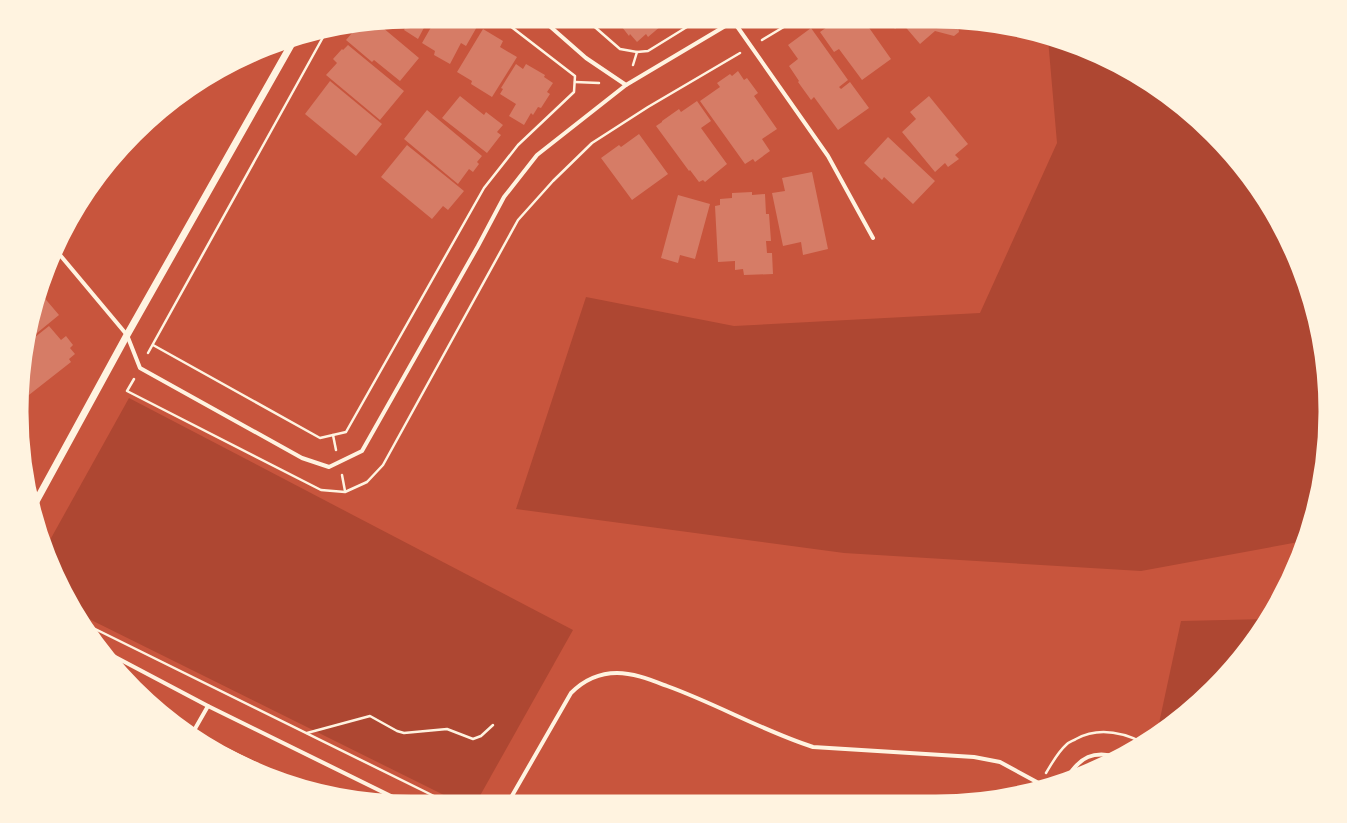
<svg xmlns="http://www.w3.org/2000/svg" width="1347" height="823" viewBox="0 0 1347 823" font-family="Lato,sans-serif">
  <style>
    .green { fill: #ae4732 }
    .building { fill: #d67c66 }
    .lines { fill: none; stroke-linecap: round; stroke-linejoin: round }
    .path { stroke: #fff3e0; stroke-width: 2.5 }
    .minor { stroke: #fff3e0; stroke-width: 4 }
    .tertiary { stroke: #fff3e0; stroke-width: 7 }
    .rim { fill: none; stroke: #fff3e0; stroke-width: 5 }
  </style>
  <rect width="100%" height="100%" fill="#c8553d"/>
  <!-- green -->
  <g class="green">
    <path d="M1048,39L1085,49L1174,100L1230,153L1275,215L1307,285L1325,360L1327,437L1315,513L1304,541L1141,571L844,553L516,509L586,297L734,326L980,313L1057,143Z"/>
    <path d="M129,398L573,630L477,801H456L77,613L45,549Z"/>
    <path d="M1267,619L1247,650L1194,706L1162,730L1158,728L1181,621Z"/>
  </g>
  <!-- building -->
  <g class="building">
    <path d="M360,22H376L419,58L400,81L374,60L372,62L346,40L352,33L348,30L353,24Z"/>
    <path d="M395,22H427L418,39L404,30L405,28Z"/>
    <path d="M434,22H473L478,25L466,46L461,43L450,64L434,55L435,51L422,43Z"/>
    <path d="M618,22H659L661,26L648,37L646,34L637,42L630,34L629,36Z"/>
    <path d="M834,22H865L891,59L862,80L839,49L834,52L820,32Z"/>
    <path d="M889,22H962L958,26L959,32L954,36L935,31L920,44L902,23L895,29Z"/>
    <path d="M811,28L848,80L839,87L841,89L850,82L869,108L838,130L814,97L811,100L798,82L799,81L789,66L798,59L788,45Z"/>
    <path d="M483,29L503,41L500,47L517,57L492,97L471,84L472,81L457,72Z"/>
    <path d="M348,45L404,91L380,120L326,75L337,63L333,59L342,49L343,50Z"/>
    <path d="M516,64L523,69L526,64L545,75L544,77L553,83L547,92L550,94L541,108L538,107L533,115L531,113L524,125L509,116L516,104L500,94L503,89L501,88Z"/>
    <path d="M738,71L744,80L747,78L758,93L754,96L777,129L762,139L770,151L755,162L753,159L745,164L700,101L720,87L717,83L730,74L732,76Z"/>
    <path d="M330,81L382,124L356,156L305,114Z"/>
    <path d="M460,96L484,115L486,112L503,125L497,132L501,135L487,153L442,118Z"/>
    <path d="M929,96L968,144L955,155L959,159L948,167L945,163L935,172L902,132L916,119L910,112Z"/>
    <path d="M697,101L711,121L701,128L727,164L705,182L703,180L699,182L690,170L689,171L656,126L662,122V121L679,109L681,112Z"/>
    <path d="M427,110L482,156L477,162L479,164L473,172L469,169L458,184L404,139Z"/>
    <path d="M639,134L668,174L632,200L601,158L619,145L621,147Z"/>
    <path d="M888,137L935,181L913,204L884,177L882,180L864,163Z"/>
    <path d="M407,145L464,191L448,210L443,206L432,219L381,177Z"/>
    <path d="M812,172L828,249L803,255L801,242L783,246L772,193L785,191L782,178Z"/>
    <path d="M752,192V195L765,194L766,214H769L771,241H766L767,253H772L773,274L744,275L743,269L735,270V261L718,262L715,206L720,205V199L732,198V193Z"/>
    <path d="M678,195L710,204L695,259L680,255L678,263L661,258Z"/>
    <path d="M42,295L59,315L26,342L36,298L37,299Z"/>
    <path d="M49,326L61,340L66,336L73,345L70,348L75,354L69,359L71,362L20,402L25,345Z"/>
  </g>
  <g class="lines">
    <!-- path -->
    <g class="path">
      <path d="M589,22L620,49L637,52L648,51L695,22"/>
      <path d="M762,40L792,22"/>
      <path d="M633,65L637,52"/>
      <path d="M575,82L599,83"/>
      <path d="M153,345L320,438L346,432L484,188L518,145L574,92L575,76L505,22"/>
      <path d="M148,353L327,30"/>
      <path d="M134,379L127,391L321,490L345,492L367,482L383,465L518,220L553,181L592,143L648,107L740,53"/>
      <path d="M333,435L336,450"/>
      <path d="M342,475L345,491"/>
      <path d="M81,622L444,801"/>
      <path d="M307,733L370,716L397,731L404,733L447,729L473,739L481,736L493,725"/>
      <path d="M1046,773C1052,763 1058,752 1066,745C1068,742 1073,741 1076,739C1098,727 1122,732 1144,743"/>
    </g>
    <!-- minor -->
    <g class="minor">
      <path d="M545,22L586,58L626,85"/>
      <path d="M734,22L828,156L873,238"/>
      <path d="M55,249L127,335L140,368L302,458L329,467L362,451L478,246L504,197L537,155L626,85L732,22"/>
      <path d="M102,650L208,706L401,801"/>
      <path d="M180,727L292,782"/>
      <path d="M192,734L208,706"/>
      <path d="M1067,778C1080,757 1093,750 1118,757"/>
      <path d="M509,801L571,693C584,680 599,673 617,673C634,673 651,680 667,686C717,704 763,731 813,747L974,757L1000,762L1046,787"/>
    </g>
    <!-- tertiary -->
    <path class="tertiary" d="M33,507L127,335L295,38"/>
  </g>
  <!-- crop -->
  <path d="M0 0H1347V823H0ZM411 26H936A385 385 0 0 1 1321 411V412A385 385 0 0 1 936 797H411A385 385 0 0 1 26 412V411A385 385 0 0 1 411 26Z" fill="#fff3e0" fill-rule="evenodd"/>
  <path class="rim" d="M411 26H936A385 385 0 0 1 1321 411V412A385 385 0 0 1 936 797H411A385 385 0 0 1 26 412V411A385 385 0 0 1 411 26Z"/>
</svg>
